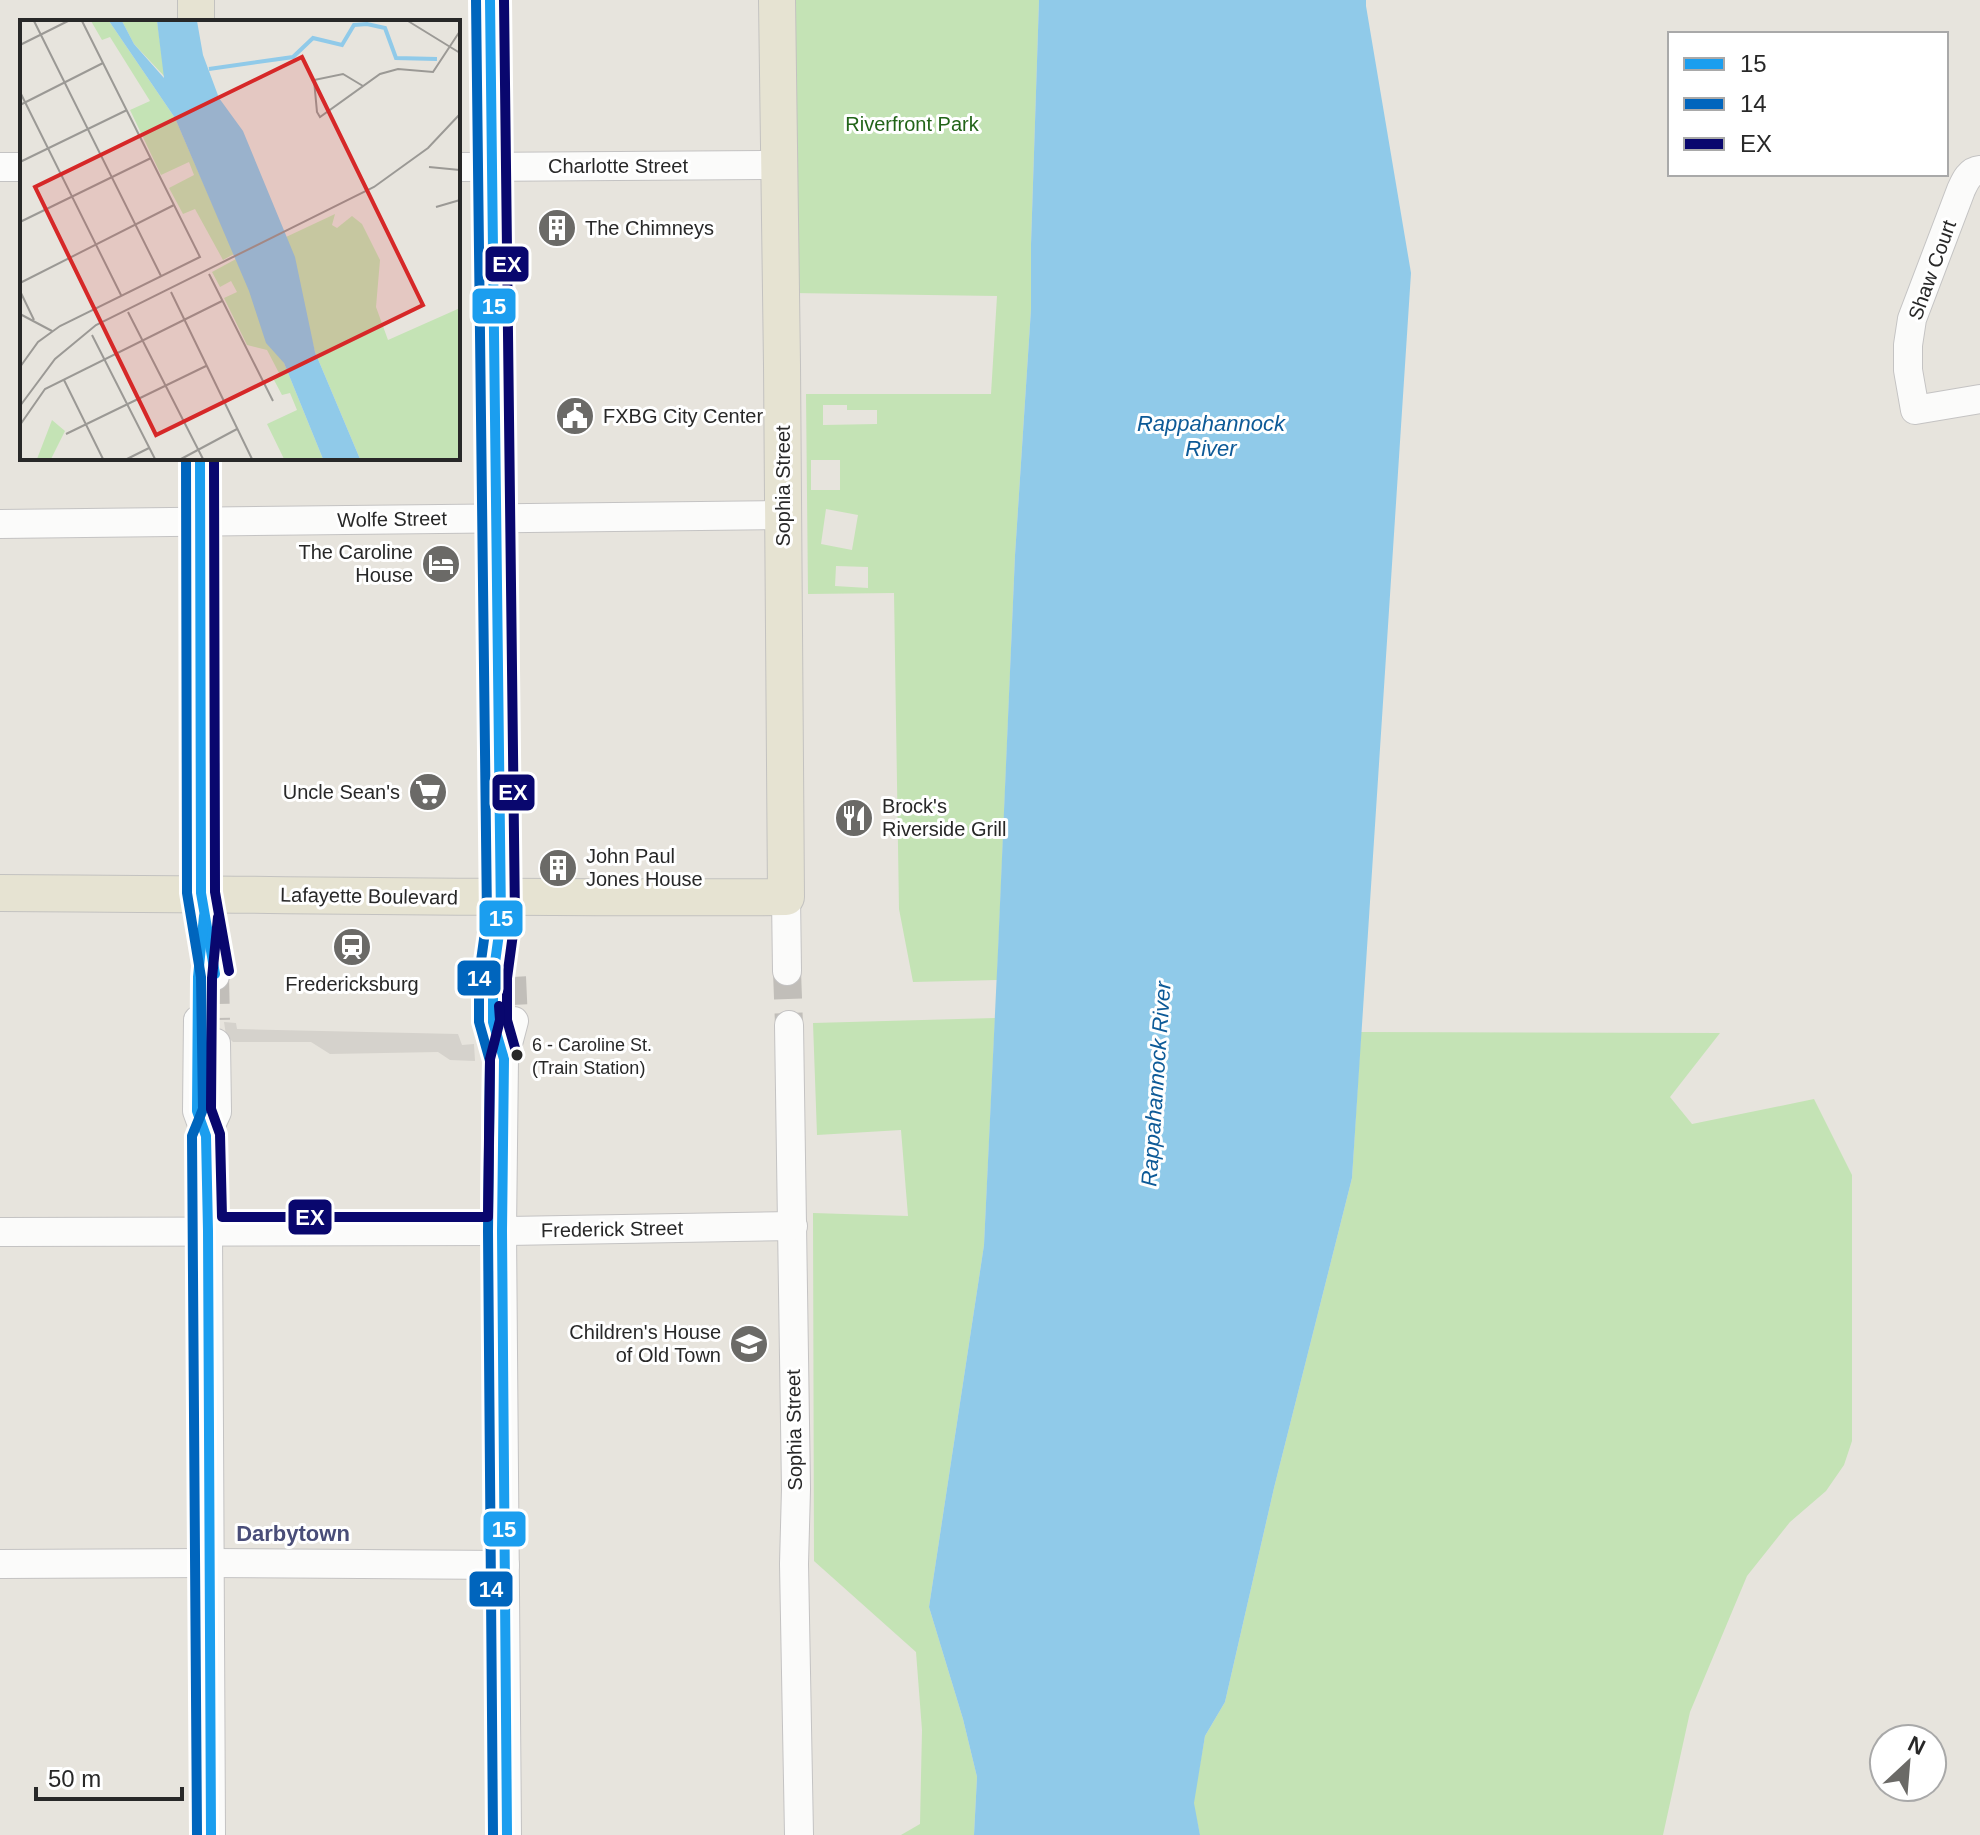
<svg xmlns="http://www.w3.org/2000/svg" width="1980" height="1835" viewBox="0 0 1980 1835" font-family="Helvetica,sans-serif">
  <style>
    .green { fill: #c4e3b5; fill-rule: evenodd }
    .plaza { fill: #d5d2cc }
    .water { fill: #90cae9 }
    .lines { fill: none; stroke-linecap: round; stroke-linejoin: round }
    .minor-tunnel { stroke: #c1beb9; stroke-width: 28; stroke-dasharray: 28 14; stroke-linecap: butt }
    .minor-casing { stroke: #c4c3c3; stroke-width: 30 }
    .major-casing { stroke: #c3c2c0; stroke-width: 38 }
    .minor { stroke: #fbfbfa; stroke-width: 28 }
    .major { stroke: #e6e3d2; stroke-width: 36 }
    .bus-1-casing { stroke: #fff; stroke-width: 16 }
    .bus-2-casing { stroke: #fff; stroke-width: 16 }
    .bus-3-casing { stroke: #fff; stroke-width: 16 }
    .bus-1 { stroke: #1b9eef; stroke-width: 10 }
    .bus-2 { stroke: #0065bd; stroke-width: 10 }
    .bus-3 { stroke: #09076e; stroke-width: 10 }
    .bus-dot { fill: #282828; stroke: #fff; stroke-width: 3 }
    .labels { text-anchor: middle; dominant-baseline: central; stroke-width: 6; stroke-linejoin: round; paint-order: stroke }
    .bus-label { font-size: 18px; fill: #282828; stroke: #fff; text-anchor: start }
    .park-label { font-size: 20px; fill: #226419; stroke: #fff }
    .street-label { font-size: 20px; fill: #282828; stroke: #fff }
    .poi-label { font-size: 20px; fill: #282828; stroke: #fff; text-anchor: start }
    .water-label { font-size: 22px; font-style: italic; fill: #0d5a97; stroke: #fff }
    .neighbourhood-label { font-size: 22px; font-weight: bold; fill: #494d78; stroke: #fff }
    .inset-river { fill: none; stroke: #90cae9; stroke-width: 4 }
    .inset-road { fill: none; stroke: #9b9995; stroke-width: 2 }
    .view { fill: #d62828; fill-opacity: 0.15; stroke: #d62828; stroke-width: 4 }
    .inset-edge { fill: none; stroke: #282828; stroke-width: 4 }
    .line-badge { stroke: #fff; stroke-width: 3 }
    .badge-label { font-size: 22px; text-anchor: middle; font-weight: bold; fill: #fff }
  </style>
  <rect width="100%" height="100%" fill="#e7e4dd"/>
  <!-- green -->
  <g class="green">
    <path d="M783,0H1039L1031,244V309L1015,555L997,980L913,982L899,909L894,593L808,594L806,394H991L997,296L792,293ZM823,405H847V410H877V424L823,425ZM811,460H840V490H811ZM826,509L858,515L852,550L821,544ZM836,566L868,567V588L835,586Z"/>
    <path d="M995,1018L984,1245L929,1607L963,1719L977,1777L974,1835H901L920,1824L922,1730L916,1652L814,1561L813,1213L908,1216L901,1130L817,1135L813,1023Z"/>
    <path d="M1361,1032L1720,1033L1670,1097L1692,1124L1814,1099L1852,1175V1441L1844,1465L1826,1491L1790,1522L1747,1576L1690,1712L1663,1835H1200L1193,1803L1205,1736L1225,1702L1274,1488L1352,1178Z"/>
  </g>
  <!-- plaza -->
  <path class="plaza" d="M224,1022L236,1023L237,1029L458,1034L462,1045L474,1044L475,1061L450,1060L438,1052L330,1054L311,1042H233L226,1035Z"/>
  <!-- water -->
  <path class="water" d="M1039,0H1366V6L1411,273L1352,1178L1274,1488L1225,1702L1205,1736L1194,1803L1200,1835H974L977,1777L963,1719L929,1607L984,1245L998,950L1015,555L1031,309V244Z"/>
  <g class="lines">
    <!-- minor-tunnel -->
    <g class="minor-tunnel">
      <path d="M787,971L789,1025"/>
      <path d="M215,976L216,1020"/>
      <path d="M493,977V1022"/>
      <path d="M512,977L514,1021"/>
    </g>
    <defs>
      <g id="minor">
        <path d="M0,167H22"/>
        <path d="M458,167L779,165"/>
        <path d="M1980,170C1969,171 1965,181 1961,190L1912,319L1908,345V370L1915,410L1980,399"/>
        <path d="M0,524L783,515"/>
        <path d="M201,893L204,916L215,976"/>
        <path d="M786,897L787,971"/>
        <path d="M493,977L501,919V898"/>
        <path d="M198,1020L197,1111L206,1136L208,1231L211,1835"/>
        <path d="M789,1025L796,1489L794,1564L799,1835"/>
        <path d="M206,1136L217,1112L216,1043"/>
        <path d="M0,1232L502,1231L793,1226"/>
        <path d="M0,1564L209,1563L505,1565"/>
        <path d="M507,1835L502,1231L504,1059L514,1021"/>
      </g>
      <g id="major">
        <path d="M196,0V22"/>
        <path d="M490,0L501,898"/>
        <path d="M200,458L201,893"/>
        <path d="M0,893C262,894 524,899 786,897L782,365L777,0"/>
      </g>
    </defs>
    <!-- minor casing -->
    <use href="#minor" class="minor-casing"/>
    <!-- major casing -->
    <use href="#major" class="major-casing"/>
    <!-- minor -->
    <use href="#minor" class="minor"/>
    <!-- major -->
    <use href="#major" class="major"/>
    <defs>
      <g id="bus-1">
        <path d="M490,0L501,919L493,977V1022L504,1059L502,1231L507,1835"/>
        <path d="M200,458L201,893L215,974"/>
        <path d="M204,916L198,977L197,1111L206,1136L208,1231L211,1835"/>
      </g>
      <g id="bus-2">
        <path d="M476,0L487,918L479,975V1022L490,1061L488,1231L493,1835"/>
        <path d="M186,458L187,893L201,977L203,1109L192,1136L197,1835"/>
      </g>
      <g id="bus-3">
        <path d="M504,0L515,919L507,978V1020L517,1055"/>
        <path d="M214,458L215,892L229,971"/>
        <path d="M218,917L212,978L211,1109L220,1134L222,1217H488L490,1059L500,1020L499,1006"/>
      </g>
    </defs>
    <!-- bus-1 casing -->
    <use href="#bus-1" class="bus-1-casing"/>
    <!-- bus-2 casing -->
    <use href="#bus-2" class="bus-2-casing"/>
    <!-- bus-3 casing -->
    <use href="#bus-3" class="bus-3-casing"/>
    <!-- bus-1 -->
    <use href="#bus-1" class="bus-1"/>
    <!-- bus-2 -->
    <use href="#bus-2" class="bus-2"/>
    <!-- bus-3 -->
    <use href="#bus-3" class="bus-3"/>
  </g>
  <!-- icons -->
  <defs>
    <symbol id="building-disc" viewBox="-11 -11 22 22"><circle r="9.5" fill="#6b6a67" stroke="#fff"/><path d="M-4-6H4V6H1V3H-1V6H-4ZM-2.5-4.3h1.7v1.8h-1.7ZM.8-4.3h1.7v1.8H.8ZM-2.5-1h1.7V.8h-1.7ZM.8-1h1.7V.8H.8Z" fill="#fff"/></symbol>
    <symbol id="civic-disc" viewBox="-11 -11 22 22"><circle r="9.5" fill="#6b6a67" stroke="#fff"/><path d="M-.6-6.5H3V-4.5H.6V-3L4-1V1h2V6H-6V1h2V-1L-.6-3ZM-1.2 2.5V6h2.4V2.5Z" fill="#fff"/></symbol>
    <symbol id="hotel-disc" viewBox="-11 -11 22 22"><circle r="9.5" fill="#6b6a67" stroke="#fff"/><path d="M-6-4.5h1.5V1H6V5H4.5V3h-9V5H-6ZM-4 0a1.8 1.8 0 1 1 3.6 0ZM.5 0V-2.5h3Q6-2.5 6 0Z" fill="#fff"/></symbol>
    <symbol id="supermarket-disc" viewBox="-11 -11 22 22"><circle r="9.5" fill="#6b6a67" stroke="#fff"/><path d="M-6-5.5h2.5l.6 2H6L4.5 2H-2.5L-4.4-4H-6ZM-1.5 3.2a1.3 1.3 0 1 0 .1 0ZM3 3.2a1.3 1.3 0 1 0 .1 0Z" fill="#fff"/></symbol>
    <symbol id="restaurant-disc" viewBox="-11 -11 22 22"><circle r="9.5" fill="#6b6a67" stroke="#fff"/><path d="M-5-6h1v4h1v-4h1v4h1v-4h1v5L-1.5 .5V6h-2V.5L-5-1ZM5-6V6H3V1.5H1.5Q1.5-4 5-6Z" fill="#fff"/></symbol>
    <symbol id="station-disc" viewBox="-11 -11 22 22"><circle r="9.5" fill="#6b6a67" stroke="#fff"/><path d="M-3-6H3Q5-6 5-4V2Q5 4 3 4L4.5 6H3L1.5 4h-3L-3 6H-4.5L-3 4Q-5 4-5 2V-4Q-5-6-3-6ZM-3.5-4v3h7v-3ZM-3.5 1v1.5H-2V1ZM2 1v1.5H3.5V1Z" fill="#fff"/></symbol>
    <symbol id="school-disc" viewBox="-11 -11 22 22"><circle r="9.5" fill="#6b6a67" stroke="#fff"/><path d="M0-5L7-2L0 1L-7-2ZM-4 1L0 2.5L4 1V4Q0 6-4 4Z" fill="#fff"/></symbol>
  </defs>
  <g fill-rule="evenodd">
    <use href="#building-disc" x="535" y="206" width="44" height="44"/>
    <use href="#civic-disc" x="553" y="394" width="44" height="44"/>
    <use href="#hotel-disc" x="419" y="542" width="44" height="44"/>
    <use href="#supermarket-disc" x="406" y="770" width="44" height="44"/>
    <use href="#restaurant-disc" x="832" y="796" width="44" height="44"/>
    <use href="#building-disc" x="536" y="846" width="44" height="44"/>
    <use href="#station-disc" x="330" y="925" width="44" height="44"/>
    <use href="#school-disc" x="727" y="1322" width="44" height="44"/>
  </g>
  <!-- markers -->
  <circle class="bus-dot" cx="517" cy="1055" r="7"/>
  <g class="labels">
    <!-- bus labels -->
    <g class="bus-label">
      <text x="532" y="1045">6 - Caroline St.<tspan x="532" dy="23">(Train Station)</tspan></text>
    </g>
    <!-- park labels -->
    <g class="park-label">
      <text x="912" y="124">Riverfront Park</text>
    </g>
    <!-- street labels -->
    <g class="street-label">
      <text x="618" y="166">Charlotte Street</text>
      <text transform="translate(1932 270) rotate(-70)">Shaw Court</text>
      <text transform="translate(783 486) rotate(-90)">Sophia Street</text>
      <text transform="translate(392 519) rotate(-1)">Wolfe Street</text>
      <text transform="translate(369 896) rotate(1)">Lafayette Boulevard</text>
      <text transform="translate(612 1229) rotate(-1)">Frederick Street</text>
      <text transform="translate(794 1430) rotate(-91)">Sophia Street</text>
    </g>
    <!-- poi labels -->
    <g class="poi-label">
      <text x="585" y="228">The Chimneys</text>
      <text x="603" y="416">FXBG City Center</text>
      <text x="413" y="552" text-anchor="end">The Caroline<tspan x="413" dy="23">House</tspan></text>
      <text x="400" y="792" text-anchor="end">Uncle Sean's</text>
      <text x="882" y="806">Brock's<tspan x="882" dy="23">Riverside Grill</tspan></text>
      <text x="586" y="856">John Paul<tspan x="586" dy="23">Jones House</tspan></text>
      <text x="352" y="984" text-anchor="middle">Fredericksburg</text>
      <text x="721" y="1332" text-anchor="end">Children's House<tspan x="721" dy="23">of Old Town</tspan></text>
    </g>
    <!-- water labels -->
    <g class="water-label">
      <text x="1211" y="423">Rappahannock<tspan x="1211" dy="25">River</tspan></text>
      <text transform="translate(1156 1084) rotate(-86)">Rappahannock River</text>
    </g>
    <!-- neighbourhood labels -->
    <g class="neighbourhood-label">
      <text x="293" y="1533">Darbytown</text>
    </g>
  </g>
  <!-- overview -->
  <g transform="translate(20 20)">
    <rect width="440" height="440" fill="#e7e4dd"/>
    <path d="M71,1H89L155,98L214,234L203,240L175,189L163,194L149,168L174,155L169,142L141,155L110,90L130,81L90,17L82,20ZM102,1H137L145,57L114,24ZM315,194L312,205L317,208L332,196L342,204L360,240L356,287L368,320L440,288V439H340L295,332L266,217ZM216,239L264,343L303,439H264L247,404L277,390L270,373L262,375L254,360L259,353L247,330L227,325L204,278L217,272L211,261L200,267L192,252ZM32,400L45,411L31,439H17Z" fill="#c4e3b5"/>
    <path d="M89,1H102L114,24L144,58L137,1H177L183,35L199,78L223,111L275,237L295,332L340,439H303L264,343L246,323L229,271L155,98Z" fill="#90cae9"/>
    <path class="inset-river" d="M189,49L273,37L293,18L322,25L334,5L347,4L365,8L376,38L417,39"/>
    <path class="inset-road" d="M14,1L141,256M388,1L440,33M0,25L48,1M343,66L323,54L294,60L297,92L300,97L360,54L378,49L413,52L440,11M0,72L101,275M0,85L83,43M0,142L107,90M409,147L440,150M416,187L440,180M0,202L131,138M189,254L253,381M0,263L154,185M0,271L14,300M151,272L232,439M108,292L183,439M0,294L32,311M72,315L135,439M0,347L18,322L40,306L180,237L62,1M44,360L83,439M0,386L35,339L76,305L354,167L408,128L440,94M0,405L25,369L202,281M46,414L186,346M107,439L129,428M161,439L217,409"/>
    <path class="view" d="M282,37L403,285L136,415L15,167Z"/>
    <rect width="440" height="440" class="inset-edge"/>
  </g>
  <g class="line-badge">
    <rect x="484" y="245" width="46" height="38" rx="8" fill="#09076e"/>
    <rect x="471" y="287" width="46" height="38" rx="8" fill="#1b9eef"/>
    <rect x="491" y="773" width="45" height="39" rx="8" fill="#09076e"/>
    <rect x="478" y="899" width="46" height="39" rx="8" fill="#1b9eef"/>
    <rect x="456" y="959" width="46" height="38" rx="8" fill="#0065bd"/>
    <rect x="287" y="1198" width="46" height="38" rx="8" fill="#09076e"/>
    <rect x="482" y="1510" width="45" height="38" rx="8" fill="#1b9eef"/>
    <rect x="468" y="1570" width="46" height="38" rx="8" fill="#0065bd"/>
  </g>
  <g class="badge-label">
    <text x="507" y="272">EX</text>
    <text x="494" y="314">15</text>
    <text x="513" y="800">EX</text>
    <text x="501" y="926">15</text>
    <text x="479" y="986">14</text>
    <text x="310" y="1225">EX</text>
    <text x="504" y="1537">15</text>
    <text x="491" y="1597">14</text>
  </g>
  <!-- legend -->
  <rect x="1668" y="32" width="280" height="144" fill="#ffffff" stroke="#a9a9a9" stroke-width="2"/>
  <rect x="1684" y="58" width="40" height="12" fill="#1b9eef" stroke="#a9a9a9" stroke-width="2"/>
  <text x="1740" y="72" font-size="24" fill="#282828">15</text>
  <rect x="1684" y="98" width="40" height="12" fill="#0065bd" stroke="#a9a9a9" stroke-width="2"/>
  <text x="1740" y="112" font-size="24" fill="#282828">14</text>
  <rect x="1684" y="138" width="40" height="12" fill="#09076e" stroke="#a9a9a9" stroke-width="2"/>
  <text x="1740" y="152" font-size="24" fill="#282828">EX</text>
  <!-- north arrow -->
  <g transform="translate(1908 1763) rotate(26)"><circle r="38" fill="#ffffff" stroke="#a9a9a9" stroke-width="2"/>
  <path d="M0-6L14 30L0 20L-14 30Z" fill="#6b6a67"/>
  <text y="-12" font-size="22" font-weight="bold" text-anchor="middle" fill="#282828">N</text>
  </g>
  <!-- scale -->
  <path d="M36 1787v12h146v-12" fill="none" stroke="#282828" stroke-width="4"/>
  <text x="48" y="1787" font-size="24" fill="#282828" stroke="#ffffff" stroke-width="6" paint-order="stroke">50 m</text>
</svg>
